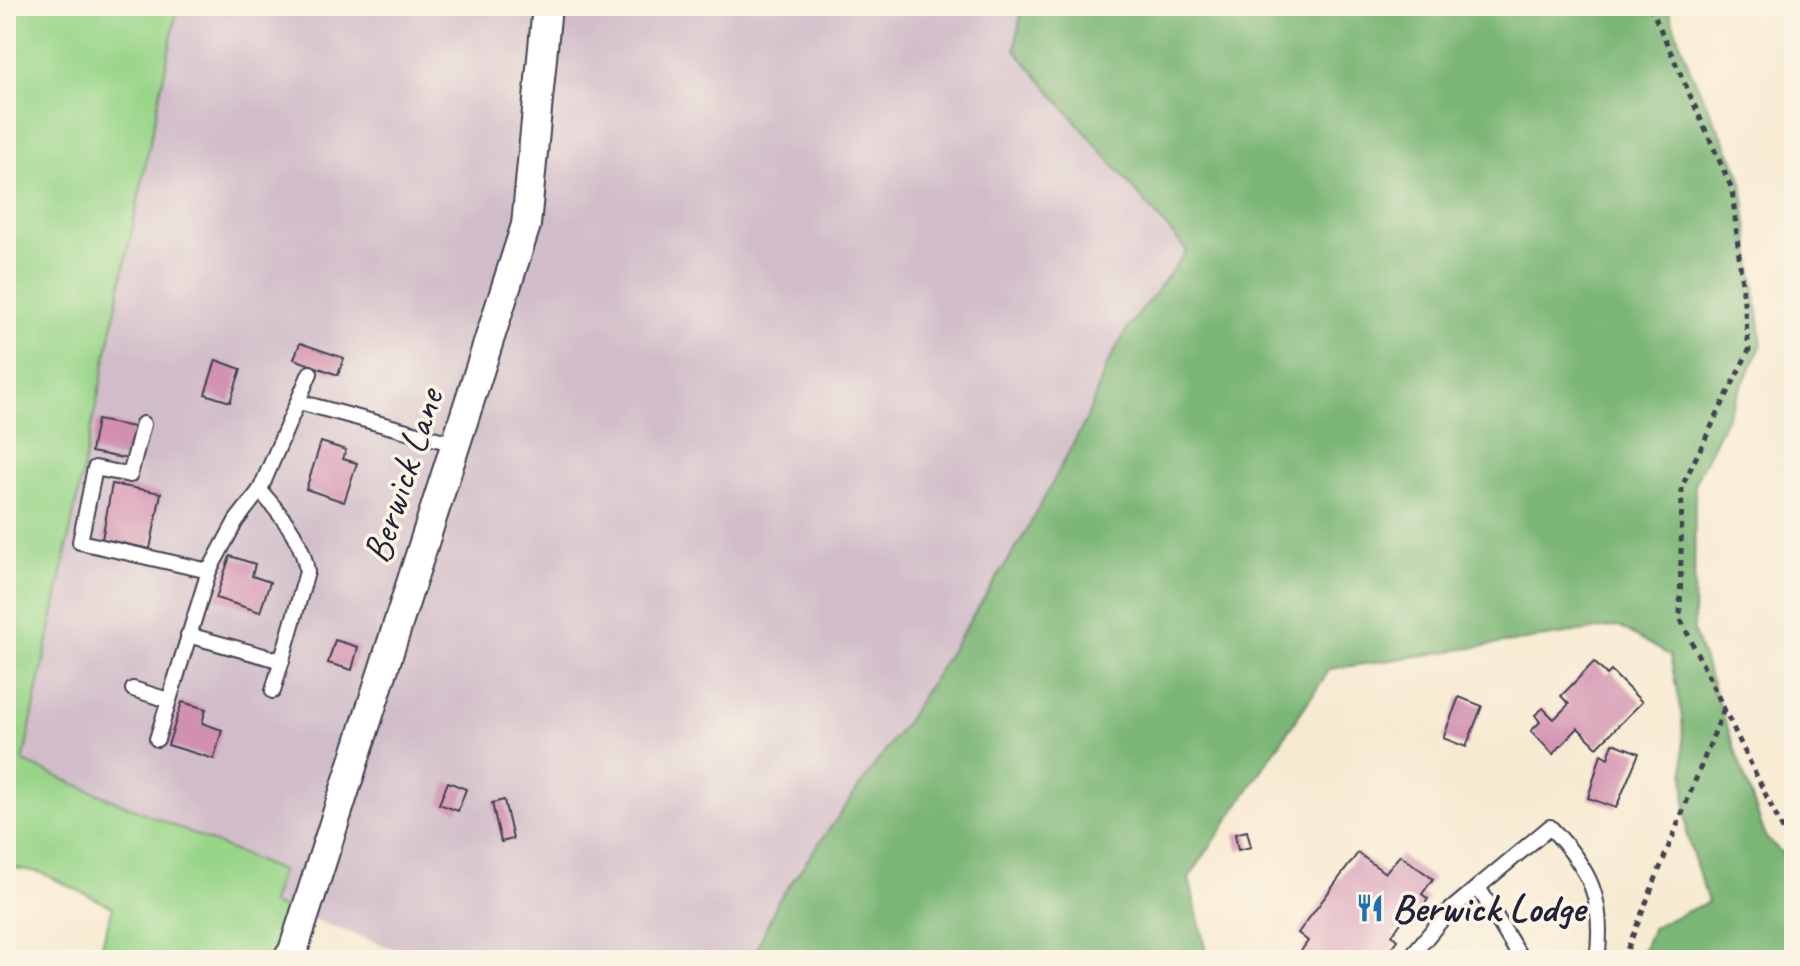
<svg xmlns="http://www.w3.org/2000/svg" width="1800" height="966" viewBox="0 0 1800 966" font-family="Caveat,sans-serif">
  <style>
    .industrial { fill: #d1bdc9 }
    .green { fill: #99d589; stroke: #5e7c62; stroke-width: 2 }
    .forest { fill: #7ab675; stroke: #4e6c58; stroke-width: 2 }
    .building { fill: #d290b0 }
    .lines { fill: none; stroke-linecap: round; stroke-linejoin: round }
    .lane-casing { stroke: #424052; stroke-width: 18 }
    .street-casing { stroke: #424052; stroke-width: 32 }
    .path { stroke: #424052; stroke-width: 5; stroke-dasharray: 6 6; stroke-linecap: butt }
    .lane { stroke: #fff; stroke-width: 14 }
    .street { stroke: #fff; stroke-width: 28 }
    .labels { text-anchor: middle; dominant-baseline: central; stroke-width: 7; stroke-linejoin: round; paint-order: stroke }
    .street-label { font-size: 40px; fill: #22223b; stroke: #fcf5e5 }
    .poi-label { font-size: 40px; font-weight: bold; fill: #22223b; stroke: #fcf5e5; text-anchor: start }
  </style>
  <rect width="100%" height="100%" fill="#fcf5e5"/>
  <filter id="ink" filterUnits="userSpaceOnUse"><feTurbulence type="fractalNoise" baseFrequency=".0125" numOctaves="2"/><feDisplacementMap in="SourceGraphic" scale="16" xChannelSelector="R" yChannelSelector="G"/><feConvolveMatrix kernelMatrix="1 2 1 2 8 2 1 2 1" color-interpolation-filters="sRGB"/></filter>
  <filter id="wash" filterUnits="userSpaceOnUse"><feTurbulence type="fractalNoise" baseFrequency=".006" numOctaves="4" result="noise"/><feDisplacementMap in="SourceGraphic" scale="32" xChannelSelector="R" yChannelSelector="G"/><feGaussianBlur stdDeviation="1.8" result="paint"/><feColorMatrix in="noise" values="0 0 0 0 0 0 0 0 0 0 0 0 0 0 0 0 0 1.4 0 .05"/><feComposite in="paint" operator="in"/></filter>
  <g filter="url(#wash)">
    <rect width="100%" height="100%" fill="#f7ead2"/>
    <!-- industrial -->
    <path class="industrial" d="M178,6H1022L1015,50L1187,251L1128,328L1108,363L1086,420L1026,532L907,720L820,847L790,883L752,960H424L271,904L280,871L23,762Z"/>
    <!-- green -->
    <path class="green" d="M6,6H178L23,762L281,871L271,904L289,910L271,960H97L113,907L42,873L6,866Z"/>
    <!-- forest -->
    <path class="forest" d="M1022,6H1667L1691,72L1741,175L1762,344L1695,482L1694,632L1766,838L1794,864V960H1639L1653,927L1708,902L1687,836L1682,717L1670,656L1619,626L1330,669L1189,878L1208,960H752L778,901L907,720L1026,532L1086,420L1108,363L1128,328L1187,251L1015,50Z"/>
    <g id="blocks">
      <!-- building -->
      <g class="building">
        <path d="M300,343L344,358L338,375L294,359Z"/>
        <path d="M216,360L241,369L230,402L205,394Z"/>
        <path d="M97,420L134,427L128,459L91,452Z"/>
        <path d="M321,442L346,450L343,459L357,463L344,502L306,489Z"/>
        <path d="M112,484L161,493L150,549L102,539Z"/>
        <path d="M230,556L255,564L252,576L270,582L260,612L216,598Z"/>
        <path d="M335,640L358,647L352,670L328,663Z"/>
        <path d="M1594,662L1607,675L1611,671L1642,702L1597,747L1578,728L1553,754L1531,731L1540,722L1535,715L1543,708L1554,719L1569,704L1561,696Z"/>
        <path d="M1459,697L1482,706L1466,747L1443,738Z"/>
        <path d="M182,702L206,709L202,723L222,730L214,759L168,745Z"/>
        <path d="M1613,743L1639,753L1616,808L1588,798L1601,754L1608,758Z"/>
        <path d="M448,782L466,789L458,811L439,804Z"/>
        <path d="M504,800L513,839L501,842L492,803Z"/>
        <path d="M1247,831L1251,847L1238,850L1235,834Z"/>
        <path d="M1358,853L1385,873L1400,855L1433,879L1422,894L1428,899L1412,921L1406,916L1392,935L1398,940L1383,960H1330L1325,957L1312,960L1301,951L1308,941L1298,933Z"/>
      </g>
    </g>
  </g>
  <g filter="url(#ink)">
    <use href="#blocks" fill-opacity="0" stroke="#424052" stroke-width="2"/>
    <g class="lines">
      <defs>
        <g id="lane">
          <path d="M299,402L455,444"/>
          <path d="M143,424L130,475L95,468L80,542L209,571"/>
          <path d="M260,490C280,515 303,538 307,572L273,691"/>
          <path d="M188,635L282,661"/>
          <path d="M133,689L168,700"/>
          <path d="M157,739L209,571L236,521L260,490L310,373"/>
          <path d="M1408,960L1447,913L1478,887"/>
          <path d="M1522,960L1478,887L1550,827C1591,870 1605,900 1597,960"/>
        </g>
        <path id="street" d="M287,960L293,951L526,225L547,6"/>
      </defs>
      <!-- lane casing -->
      <use href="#lane" class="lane-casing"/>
      <!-- street casing -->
      <use href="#street" class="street-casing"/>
      <!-- path -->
      <g class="path">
        <path d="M1650,6L1732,189L1749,350L1682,486L1680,618L1794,853"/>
        <path d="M1623,960L1724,709"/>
      </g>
      <!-- lane -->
      <use href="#lane" class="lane"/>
      <!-- street -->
      <use href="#street" class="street"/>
    </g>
  </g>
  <!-- icons -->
  <defs>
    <symbol id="restaurant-bare" viewBox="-9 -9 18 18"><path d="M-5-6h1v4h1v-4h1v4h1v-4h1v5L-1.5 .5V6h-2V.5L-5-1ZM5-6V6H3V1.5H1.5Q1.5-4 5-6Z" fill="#1f6fb2" stroke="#fcf5e5" stroke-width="2.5" paint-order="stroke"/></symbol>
  </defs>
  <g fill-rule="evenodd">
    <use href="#restaurant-bare" x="1350" y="888" width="40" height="40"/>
  </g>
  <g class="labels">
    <!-- street labels -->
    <g class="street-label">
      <text transform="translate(403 476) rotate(-72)">Berwick Lane</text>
    </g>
    <!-- poi labels -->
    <g class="poi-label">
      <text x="1392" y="908">Berwick Lodge</text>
    </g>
  </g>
  <!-- margin -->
  <rect width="1800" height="966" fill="none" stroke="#fcf5e5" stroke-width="32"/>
</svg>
